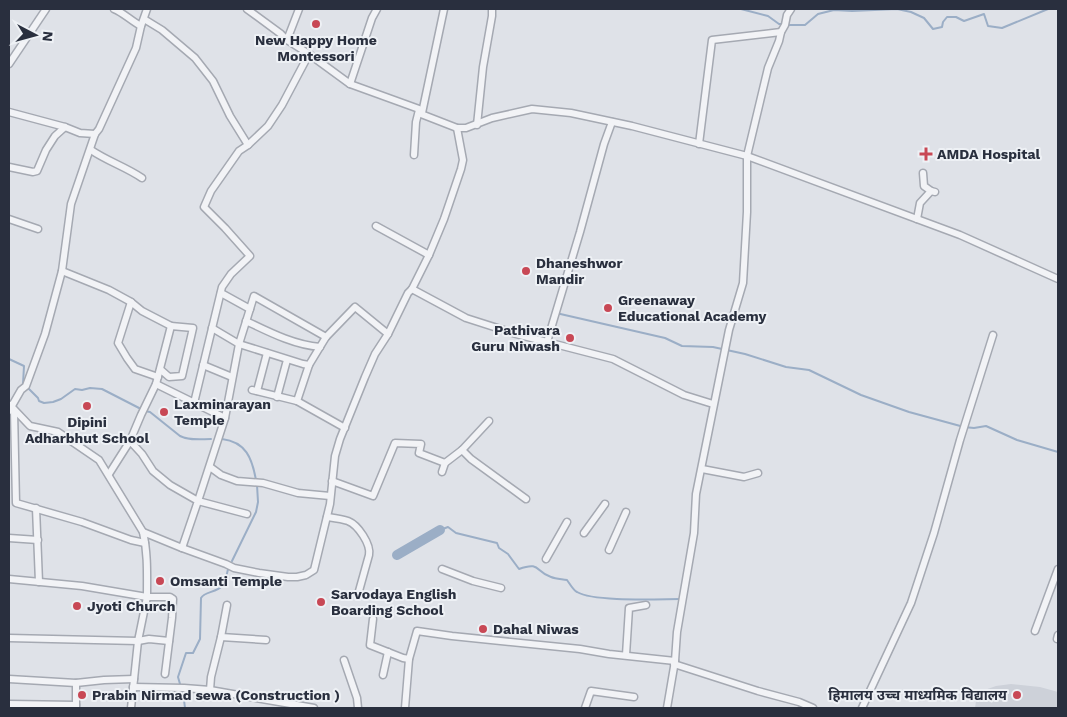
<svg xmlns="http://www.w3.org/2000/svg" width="1067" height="717" viewBox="0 0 1067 717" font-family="'Work Sans','Noto Sans Devanagari',sans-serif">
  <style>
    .built { fill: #cdd1d9 }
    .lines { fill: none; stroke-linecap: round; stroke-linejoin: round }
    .stream { stroke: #9baec6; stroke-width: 2 }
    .river { stroke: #9baec6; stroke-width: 10 }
    .minor-casing { stroke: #a5a9b2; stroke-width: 9 }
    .minor { stroke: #f2f3f6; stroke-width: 6 }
    .poi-dot { fill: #c84855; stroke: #eef1f5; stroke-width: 2 }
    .labels { text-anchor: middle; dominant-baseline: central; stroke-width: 4; stroke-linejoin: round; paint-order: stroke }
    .poi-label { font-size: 14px; font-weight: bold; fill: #292f3e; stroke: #eef1f5; text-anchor: start }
  </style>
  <rect width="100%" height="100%" fill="#dfe2e8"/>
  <!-- built -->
  <path class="built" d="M1011,684L1040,687L1058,692V708H975L977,694L979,692L996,686Z"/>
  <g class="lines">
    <!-- stream -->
    <g class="stream">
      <path d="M741,9L768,16L779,24H782"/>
      <path d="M787,25H805L818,14L834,10L852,11L897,9L911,12L924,18L933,29L942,27L943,22L947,17H956L964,21L984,14L988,26L1002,28L1048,9"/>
      <path d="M556,313L665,338L682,346L713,347L745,354L786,367L809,370L861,395L909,412L964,427L974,428L986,426L1017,440L1058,452"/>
      <path d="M9,359L24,366L23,384"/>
      <path d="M28,388L38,398L39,401L44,403L53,402L61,399L75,389L82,390L90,388L102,389L141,409"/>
      <path d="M145,411L150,412L180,436C190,441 201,439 211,439"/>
      <path d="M222,439C246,442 252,458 256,480"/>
      <path d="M440,530L448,527L456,533L497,543L499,548L508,554L519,569C541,561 535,572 551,577C556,579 562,579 567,580C570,584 573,590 577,592C594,602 658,599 680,599"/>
      <path d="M232,561L256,512L258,502L257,485"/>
      <path d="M180,684L178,677L186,653H193L200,639L201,598C205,591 216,593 222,586C227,581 226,573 229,567"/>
      <path d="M183,692L185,708"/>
    </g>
    <!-- river -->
    <path class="river" d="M397,555L440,530"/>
    <defs>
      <g id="minor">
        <path d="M114,9C124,13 131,21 141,26"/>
        <path d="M247,9L281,34L287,40L309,54L350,84L419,109L421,114L457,128H466L492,118L532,109L571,113L632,126L747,156L960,235L1058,279"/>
        <path d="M144,19L162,30L195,58L213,81L230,116L248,145"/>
        <path d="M287,40L299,9"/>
        <path d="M9,64L46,9"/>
        <path d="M350,84L372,18L377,9"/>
        <path d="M9,112L65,127L80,133L95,134"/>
        <path d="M422,113L444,9"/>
        <path d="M477,125L483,67L492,16V9"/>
        <path d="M699,144L712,40L781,32"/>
        <path d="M91,150C107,161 126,167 142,178"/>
        <path d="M414,155L416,122L419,110"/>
        <path d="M9,167L33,172L37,171L46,150L55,136L65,127"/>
        <path d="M923,173L924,186L931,191"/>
        <path d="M9,219L38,229"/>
        <path d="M917,219L920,203L931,191L935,192"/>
        <path d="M376,226L429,255"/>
        <path d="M62,271L109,290L131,302"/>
        <path d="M412,289L466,318L516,334L613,359L684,395L713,404"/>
        <path d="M221,293L250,309"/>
        <path d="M246,321C269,332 294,345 320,347"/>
        <path d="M212,328L239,344L303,364L309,365L326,337"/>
        <path d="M547,342L580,232L604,144L612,122"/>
        <path d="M203,365L232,377"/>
        <path d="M158,377L135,369L127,358L118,343L131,302L142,311L171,326"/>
        <path d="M156,384L225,418"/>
        <path d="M252,390L297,401L345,428"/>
        <path d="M257,391L267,353"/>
        <path d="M277,397L287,360"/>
        <path d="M297,401L309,365"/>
        <path d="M194,403L222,287L231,274L250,256L225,228L204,207L211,191L239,151L248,145L268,126L282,105L309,54"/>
        <path d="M10,405L30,426L58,432L99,460L143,532C148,554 147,575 147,597H170L173,599L172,618L165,674"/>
        <path d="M14,410L16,503L82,522L131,540L145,543"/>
        <path d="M9,411L21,390L26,386L45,334L62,271L71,204L95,134L99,129L136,48L141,26L147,9"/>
        <path d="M130,441L141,415L156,384L171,326L193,328L182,376L169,377L160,369"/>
        <path d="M462,450L471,459L526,499"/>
        <path d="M445,463L462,450L489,421"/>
        <path d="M210,467L221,475L237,481L263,483L298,493L330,496"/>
        <path d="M702,469L744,477L758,473"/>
        <path d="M109,474L130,441L142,454L153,471L170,485L198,501L182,548L143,532"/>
        <path d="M332,481L373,496L395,443L421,444L419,453L445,463L442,472"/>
        <path d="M36,508L39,582"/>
        <path d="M247,514L198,501L225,418L239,344L254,296L326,337L355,307L388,334"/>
        <path d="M327,517C334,518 342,519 348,521C358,525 371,544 369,555L359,591"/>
        <path d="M584,533L605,504"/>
        <path d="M9,538L38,540"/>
        <path d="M182,548L226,564L234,568L259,573L288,577H297L306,575L314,570L330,504L335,456L340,439L365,377L375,354L388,334L408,293L412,289L429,255L444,219L461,169L463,160L457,128"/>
        <path d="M609,550L626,512"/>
        <path d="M546,559L567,522"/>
        <path d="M442,569L473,581L501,588"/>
        <path d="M9,579L82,586L147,597L138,641L131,708"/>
        <path d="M373,619L370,645L403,658L409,659"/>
        <path d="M1035,631L1058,569"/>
        <path d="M221,637L266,640"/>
        <path d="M9,638L138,641L149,639L169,641"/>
        <path d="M1057,639L1058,635"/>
        <path d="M626,655L629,608L646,605"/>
        <path d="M344,660L357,698L358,708"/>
        <path d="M674,664L758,691L799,702L813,708"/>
        <path d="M383,675L388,652"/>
        <path d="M9,679L76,683L104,680L134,679"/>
        <path d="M76,683V707"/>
        <path d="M133,687L184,688L210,690L314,708"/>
        <path d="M210,690L211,677L221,637L227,605"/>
        <path d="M9,704L76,705"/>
        <path d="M405,708L409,659L417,631L452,636L580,649L609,654L675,661"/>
        <path d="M585,708L591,691L634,697"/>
        <path d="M667,708L675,661L677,632L694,533L696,494L729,330L743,283L747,212V156L768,68L779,41L781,32L785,25L787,15L791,9"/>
        <path d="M862,708L911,603L934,533L960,440L993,335"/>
      </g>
    </defs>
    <!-- minor casing -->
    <use href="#minor" class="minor-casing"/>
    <!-- minor -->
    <use href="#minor" class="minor"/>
  </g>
  <!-- markers -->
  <g class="poi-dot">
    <circle cx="316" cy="24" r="5"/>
    <path d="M923.5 146.5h5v5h5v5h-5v5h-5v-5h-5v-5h5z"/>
    <circle cx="526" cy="271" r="5"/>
    <circle cx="608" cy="308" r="5"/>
    <circle cx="570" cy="338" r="5"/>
    <circle cx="87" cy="406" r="5"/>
    <circle cx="164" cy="412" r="5"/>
    <circle cx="160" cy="581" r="5"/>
    <circle cx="321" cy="602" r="5"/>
    <circle cx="77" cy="606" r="5"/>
    <circle cx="483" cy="629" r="5"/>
    <circle cx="82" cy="695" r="5"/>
    <circle cx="1017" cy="695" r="5"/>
  </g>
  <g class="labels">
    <!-- poi labels -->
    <g class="poi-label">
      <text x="316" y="40" text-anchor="middle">New Happy Home<tspan x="316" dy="16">Montessori</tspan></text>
      <text x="937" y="154">AMDA Hospital</text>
      <text x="536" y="263">Dhaneshwor<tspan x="536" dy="16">Mandir</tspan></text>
      <text x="618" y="300">Greenaway<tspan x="618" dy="16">Educational Academy</tspan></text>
      <text x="560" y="330" text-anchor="end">Pathivara<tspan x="560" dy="16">Guru Niwash</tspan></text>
      <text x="174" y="404">Laxminarayan<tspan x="174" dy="16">Temple</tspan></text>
      <text x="87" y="422" text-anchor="middle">Dipini<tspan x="87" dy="16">Adharbhut School</tspan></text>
      <text x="170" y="581">Omsanti Temple</text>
      <text x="331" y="594">Sarvodaya English<tspan x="331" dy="16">Boarding School</tspan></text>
      <text x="87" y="606">Jyoti Church</text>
      <text x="493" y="629">Dahal Niwas</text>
      <text x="92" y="695">Prabin Nirmad sewa (Construction )</text>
      <text x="1007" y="695" text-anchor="end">हिमालय उच्च माध्यमिक विद्यालय</text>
    </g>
  </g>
  <!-- border -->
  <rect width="1067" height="717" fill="none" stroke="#292f3e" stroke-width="20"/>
  <!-- north arrow -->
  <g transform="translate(35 35) rotate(96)" stroke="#eef1f5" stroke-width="4" paint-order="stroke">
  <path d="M0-4L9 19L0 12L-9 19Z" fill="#292f3e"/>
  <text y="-8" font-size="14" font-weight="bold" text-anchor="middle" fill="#292f3e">N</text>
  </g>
</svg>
